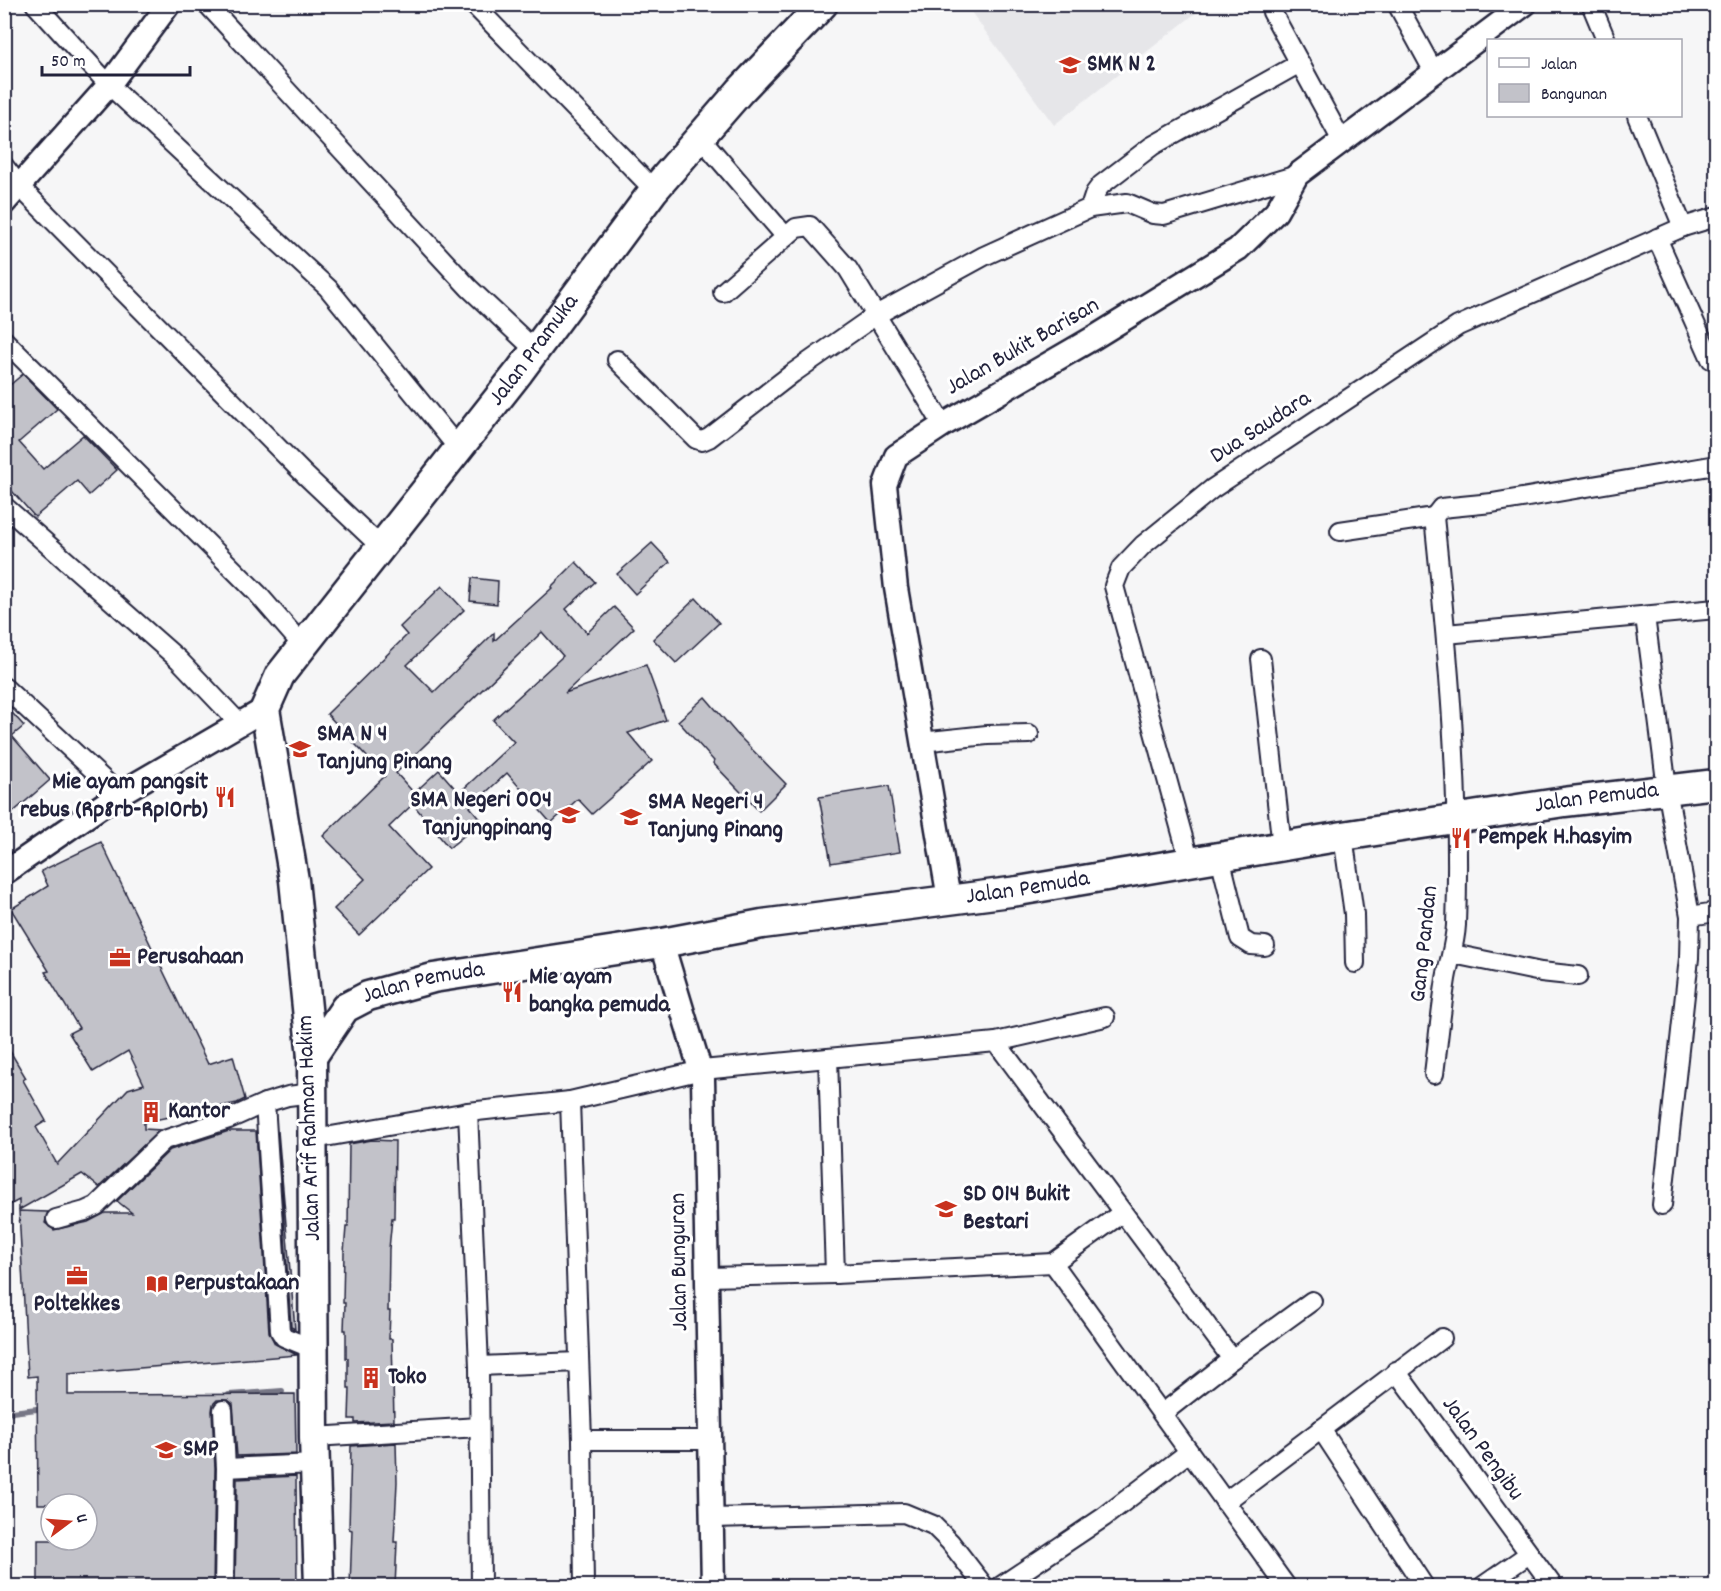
<svg xmlns="http://www.w3.org/2000/svg" width="1721" height="1591" viewBox="0 0 1721 1591" font-family="Dekko,sans-serif">
  <style>
    .built { fill: #e6e6e9 }
    .lines { fill: none; stroke-linecap: round; stroke-linejoin: round }
    .stream { stroke: #767685; stroke-width: 6 }
    .building { fill: #c2c2c9; stroke: #22223b; stroke-width: 1.5; fill-rule: evenodd }
    .minor-casing { stroke: #22223b; stroke-width: 22 }
    .tertiary-casing { stroke: #22223b; stroke-width: 27 }
    .primary-casing { stroke: #22223b; stroke-width: 33 }
    .minor { stroke: #fff; stroke-width: 18 }
    .tertiary { stroke: #fff; stroke-width: 22 }
    .primary { stroke: #fff; stroke-width: 28 }
    .labels { text-anchor: middle; dominant-baseline: central; stroke-width: 6; stroke-linejoin: round; paint-order: stroke }
    .poi-label { font-size: 24px; font-weight: bold; fill: #22223b; stroke: #fff; text-anchor: start }
    .street-label { font-size: 24px; fill: #22223b; stroke: #fff }
  </style>
  <rect width="100%" height="100%" fill="#f6f6f7"/>
  <filter id="ink" filterUnits="userSpaceOnUse"><feTurbulence type="fractalNoise" baseFrequency=".0167" numOctaves="2"/><feDisplacementMap in="SourceGraphic" scale="12" xChannelSelector="R" yChannelSelector="G"/><feConvolveMatrix kernelMatrix="1 2 1 2 8 2 1 2 1" color-interpolation-filters="sRGB"/></filter>
  <g filter="url(#ink)">
    <!-- built -->
    <path class="built" d="M966,5H1206L1054,125Z"/>
    <g class="lines">
      <!-- stream -->
      <g class="stream">
        <path d="M229,1395L282,1391"/>
        <path d="M4,1413L45,1408"/>
      </g>
    </g>
    <!-- building -->
    <g class="building">
      <path d="M23,374L57,409L19,442L43,469L83,435L117,470L89,495L77,481L35,517L4,482V390Z"/>
      <path d="M652,543L670,562L635,594L617,574Z"/>
      <path d="M576,562L595,582L566,609L587,633L614,607L634,628L565,693L646,665L666,720L628,733L652,761L592,814L578,799L551,823L507,773L470,807L482,821L449,848L413,804L389,827L428,869L359,935L334,909L365,879L323,836L385,776L327,714L407,635L400,627L442,586L464,610L407,665L434,692L494,633V641L552,588L551,587ZM542,632L563,656L493,720L514,742L459,793L439,770L414,793L396,773Z"/>
      <path d="M472,578L498,581L497,604L470,601Z"/>
      <path d="M696,598L719,623L676,663L653,639Z"/>
      <path d="M705,697L736,733L786,784L759,811L713,763L714,761L678,721Z"/>
      <path d="M4,704L24,726L12,736L50,780L4,820Z"/>
      <path d="M889,786L900,852L831,863L819,797Z"/>
      <path d="M101,842L208,1064L233,1056L245,1099L237,1103L144,1122V1129L160,1130L99,1187L82,1174L19,1210V1200L4,1208V1041L26,1078L23,1080L46,1121L36,1127L57,1164L128,1089L144,1084L128,1051L93,1072L69,1033L79,1028L45,972L49,971L11,909L48,886L41,871Z"/>
      <path d="M229,1131H256L269,1332L275,1344L297,1355L68,1374V1395L295,1394L296,1454L237,1456L233,1404L228,1400H217L213,1404L212,1411L215,1468L213,1587H38V1540H87V1504H38L37,1376L28,1377L19,1211L48,1212L45,1223L54,1230L88,1222L105,1213H132L117,1201L170,1150Z"/>
      <path d="M278,1131L295,1329L291,1327Z"/>
      <path d="M372,1140L395,1141L394,1218H392L389,1249L388,1311H390L389,1339H392L394,1421L355,1423V1419H349L350,1388H348V1358H346V1330H344L345,1303H343L344,1252L346,1227H348L349,1144Z"/>
      <path d="M396,1443L397,1482L394,1542H397L395,1587H350L352,1530L349,1529L351,1446Z"/>
      <path d="M296,1476L297,1587H235L237,1479Z"/>
    </g>
    <g class="lines">
      <defs>
        <g id="minor">
          <path d="M35,4L109,85L328,288L458,448"/>
          <path d="M207,4L469,288L535,350"/>
          <path d="M473,4L654,190"/>
          <path d="M1397,4L1434,72"/>
          <path d="M1591,4L1606,40"/>
          <path d="M1272,12L1342,141"/>
          <path d="M1637,116L1683,227"/>
          <path d="M700,137L786,237"/>
          <path d="M4,166L20,187L305,475L381,547"/>
          <path d="M1090,208L1095,193L1101,185L1152,146L1300,63"/>
          <path d="M1657,238L1711,359"/>
          <path d="M723,292L796,228L810,226L848,269L943,425"/>
          <path d="M4,340L257,593L303,646"/>
          <path d="M617,360L696,439L702,441L709,438L793,373L876,315L984,256L1090,208L1127,203L1153,214L1164,215L1297,175"/>
          <path d="M4,506L179,660L239,723"/>
          <path d="M1340,531L1434,517"/>
          <path d="M1645,616L1667,789L1690,916L1689,958L1662,1205"/>
          <path d="M1446,634L1716,609"/>
          <path d="M1261,659L1282,847"/>
          <path d="M4,687L119,794"/>
          <path d="M921,742L987,735L1029,734"/>
          <path d="M1343,836L1354,914L1355,963"/>
          <path d="M1220,857L1240,938L1251,945L1265,946"/>
          <path d="M1190,863L1114,586L1121,568L1143,545L1212,489L1458,326L1683,227L1716,217"/>
          <path d="M1690,916L1716,912"/>
          <path d="M1453,954L1541,972L1578,976"/>
          <path d="M996,1042L1232,1359"/>
          <path d="M1434,1074C1438,1042 1441,1010 1446,979C1449,961 1455,944 1456,925C1461,789 1448,652 1434,517L1441,508L1492,503L1716,465"/>
          <path d="M570,1101L582,1440L584,1586"/>
          <path d="M265,1103L280,1331L284,1337L313,1349"/>
          <path d="M468,1112L479,1366L481,1586"/>
          <path d="M314,1139L468,1112L570,1101L702,1070L828,1058"/>
          <path d="M1122,1213L1053,1263L1286,1586"/>
          <path d="M56,1219L85,1211L96,1206L164,1140L229,1119L265,1103L288,1096L312,1093"/>
          <path d="M835,1274L828,1058L996,1042L1105,1017"/>
          <path d="M707,1277L835,1274L1053,1263"/>
          <path d="M479,1366L579,1362"/>
          <path d="M1396,1371L1553,1586"/>
          <path d="M223,1410L226,1468L224,1586"/>
          <path d="M1163,1413L1232,1359L1312,1301"/>
          <path d="M1321,1429L1424,1586"/>
          <path d="M314,1437L479,1427"/>
          <path d="M582,1440H710"/>
          <path d="M226,1468L315,1464"/>
          <path d="M1225,1502L1442,1338"/>
          <path d="M712,1518L904,1513L933,1525L950,1542L984,1586"/>
          <path d="M1001,1586L1104,1517L1189,1452"/>
          <path d="M1483,1586L1529,1554"/>
        </g>
        <g id="tertiary">
          <path d="M4,203L109,85L169,4"/>
          <path d="M4,873L119,794L265,709"/>
          <path d="M949,899L896,588L885,485L896,456L943,425L1095,337L1238,249L1276,212L1297,175L1525,4"/>
          <path d="M662,943L703,1079L713,1586"/>
        </g>
        <g id="primary">
          <path id="s1" d="M312,1057L345,1008L368,996L433,978L662,943L762,924L1018,891L1343,836L1564,802L1716,784"/>
          <path id="s2" d="M319,1586L314,1437L312,1057L294,880L265,709L280,675L519,372L654,190L740,91L823,4"/>
        </g>
      </defs>
      <!-- minor casing -->
      <use href="#minor" class="minor-casing"/>
      <!-- tertiary casing -->
      <use href="#tertiary" class="tertiary-casing"/>
      <!-- primary casing -->
      <use href="#primary" class="primary-casing"/>
      <!-- minor -->
      <use href="#minor" class="minor"/>
      <!-- tertiary -->
      <use href="#tertiary" class="tertiary"/>
      <!-- primary -->
      <use href="#primary" class="primary"/>
    </g>
  </g>
  <!-- icons -->
  <defs>
    <symbol id="school-bare" viewBox="-9 -9 18 18"><path d="M0-5L7-2L0 1L-7-2ZM-4 1L0 2.5L4 1V4Q0 6-4 4Z" fill="#c8321e" stroke="#fff" stroke-width="2.5" paint-order="stroke"/></symbol>
    <symbol id="restaurant-bare" viewBox="-9 -9 18 18"><path d="M-5-6h1v4h1v-4h1v4h1v-4h1v5L-1.5 .5V6h-2V.5L-5-1ZM5-6V6H3V1.5H1.5Q1.5-4 5-6Z" fill="#c8321e" stroke="#fff" stroke-width="2.5" paint-order="stroke"/></symbol>
    <symbol id="office-bare" viewBox="-9 -9 18 18"><path d="M-6-3h4V-5.5h4V-3h4V5H-6ZM-1-4.5V-3h2v-1.5ZM-6 0V1H6V0Z" fill="#c8321e" stroke="#fff" stroke-width="2.5" paint-order="stroke"/></symbol>
    <symbol id="building-bare" viewBox="-9 -9 18 18"><path d="M-4-6H4V6H1V3H-1V6H-4ZM-2.5-4.3h1.7v1.8h-1.7ZM.8-4.3h1.7v1.8H.8ZM-2.5-1h1.7V.8h-1.7ZM.8-1h1.7V.8H.8Z" fill="#c8321e" stroke="#fff" stroke-width="2.5" paint-order="stroke"/></symbol>
    <symbol id="library-bare" viewBox="-9 -9 18 18"><path d="M-6-4Q-3-5.5-.7-3.5V5Q-3 3-6 4ZM6-4Q3-5.5 .7-3.5V5Q3 3 6 4Z" fill="#c8321e" stroke="#fff" stroke-width="2.5" paint-order="stroke"/></symbol>
  </defs>
  <g fill-rule="evenodd">
    <use href="#school-bare" x="1055" y="50" width="30" height="30"/>
    <use href="#school-bare" x="285" y="734" width="30" height="30"/>
    <use href="#restaurant-bare" x="210" y="782" width="30" height="30"/>
    <use href="#school-bare" x="554" y="800" width="30" height="30"/>
    <use href="#school-bare" x="616" y="802" width="30" height="30"/>
    <use href="#restaurant-bare" x="1446" y="823" width="30" height="30"/>
    <use href="#office-bare" x="105" y="943" width="30" height="30"/>
    <use href="#restaurant-bare" x="497" y="977" width="30" height="30"/>
    <use href="#building-bare" x="136" y="1097" width="30" height="30"/>
    <use href="#school-bare" x="931" y="1194" width="30" height="30"/>
    <use href="#office-bare" x="62" y="1261" width="30" height="30"/>
    <use href="#library-bare" x="142" y="1269" width="30" height="30"/>
    <use href="#building-bare" x="356" y="1363" width="30" height="30"/>
    <use href="#school-bare" x="151" y="1435" width="30" height="30"/>
  </g>
  <g class="labels">
    <!-- poi labels -->
    <g class="poi-label">
      <text x="1087" y="65">SMK N 2</text>
      <text x="317" y="735">SMA N 4<tspan x="317" dy="28">Tanjung Pinang</tspan></text>
      <text x="208" y="783" text-anchor="end">Mie ayam pangsit<tspan x="208" dy="28">rebus (Rp8rb-Rp10rb)</tspan></text>
      <text x="552" y="801" text-anchor="end">SMA Negeri 004<tspan x="552" dy="28">Tanjungpinang</tspan></text>
      <text x="648" y="803">SMA Negeri 4<tspan x="648" dy="28">Tanjung Pinang</tspan></text>
      <text x="1478" y="838">Pempek H.hasyim</text>
      <text x="137" y="958">Perusahaan</text>
      <text x="529" y="978">Mie ayam<tspan x="529" dy="28">bangka pemuda</tspan></text>
      <text x="168" y="1112">Kantor</text>
      <text x="963" y="1195">SD 014 Bukit<tspan x="963" dy="28">Bestari</tspan></text>
      <text x="174" y="1284">Perpustakaan</text>
      <text x="77" y="1305" text-anchor="middle">Poltekkes</text>
      <text x="388" y="1378">Toko</text>
      <text x="183" y="1450">SMP</text>
    </g>
    <!-- street labels -->
    <g class="street-label">
      <text transform="translate(1023 347) rotate(-30)">Jalan Bukit Barisan</text>
      <text stroke="none"><textPath href="#s2" startOffset="1330">Jalan Pramuka</textPath></text>
      <text transform="translate(1261 428) rotate(-33)">Dua Saudara</text>
      <text stroke="none"><textPath href="#s1" startOffset="1330">Jalan Pemuda</textPath></text>
      <text stroke="none"><textPath href="#s1" startOffset="754">Jalan Pemuda</textPath></text>
      <text transform="translate(1425 944) rotate(-84)">Gang Pandan</text>
      <text stroke="none"><textPath href="#s1" startOffset="142">Jalan Pemuda</textPath></text>
      <text transform="translate(310 1128) rotate(-92)">Jalan Arif Rahman Hakim</text>
      <text transform="translate(680 1262) rotate(-91)">Jalan Bunguran</text>
      <text transform="translate(1482 1449) rotate(54)">Jalan Pengibu</text>
    </g>
  </g>
  <!-- margin -->
  <rect width="1721" height="1591" fill="none" stroke="#fff" stroke-width="24"/>
  <rect x="12" y="12" width="1697" height="1567" fill="none" stroke="#22223b" stroke-width="2" filter="url(#ink)"/>
  <!-- legend -->
  <rect x="1487" y="39" width="195" height="78" fill="#ffffff" stroke="#a7a7b1" stroke-width="1.5"/>
  <rect x="1499" y="58" width="30" height="9" fill="#ffffff" stroke="#a7a7b1" stroke-width="1.5"/>
  <text x="1541" y="69" font-size="18" fill="#22223b">Jalan</text>
  <rect x="1499" y="84" width="30" height="18" fill="#c2c2c9" stroke="#a7a7b1" stroke-width="1.5"/>
  <text x="1541" y="99" font-size="18" fill="#22223b">Bangunan</text>
  <!-- north arrow -->
  <g transform="translate(69 1522) rotate(74)"><circle r="28" fill="#ffffff" stroke="#a7a7b1" stroke-width="1.5"/>
  <path d="M0-4.5L10 22L0 15L-10 22Z" fill="#c8321e"/>
  <text y="-9" font-size="16" font-weight="bold" text-anchor="middle" fill="#22223b">U</text>
  </g>
  <!-- scale -->
  <path d="M42 66v9h148v-9" fill="none" stroke="#22223b" stroke-width="3"/>
  <text x="51" y="66" font-size="18" fill="#22223b" stroke="#ffffff" stroke-width="4.5" paint-order="stroke">50 m</text>
</svg>
